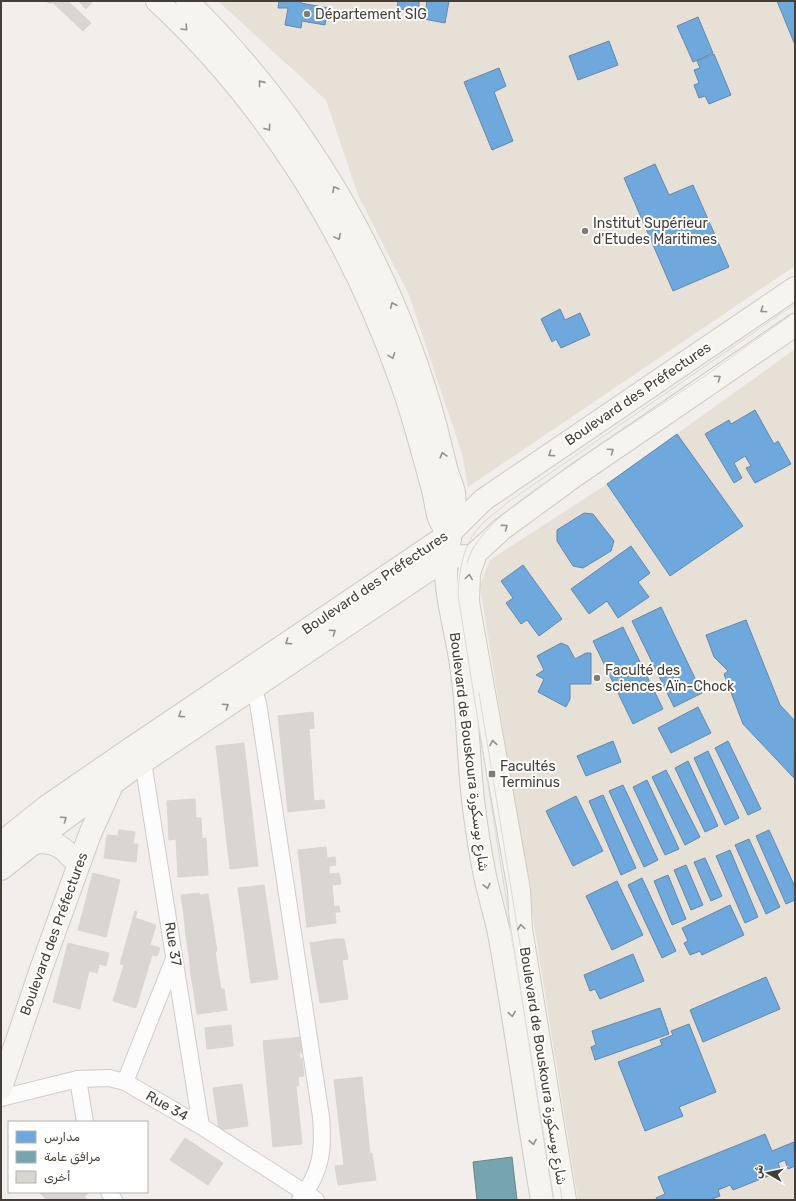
<svg xmlns="http://www.w3.org/2000/svg" width="796" height="1201" viewBox="0 0 796 1201" font-family="Rubik,'Noto Sans Arabic',sans-serif">
  <style>
    .education { fill: #e7e0d7 }
    .schools { fill: #6fa8dc; stroke: #6388ab }
    .public { fill: #76a5af; stroke: #68868b }
    .building { fill: #d9d5d2; stroke: #d9d5d1 }
    .lines { fill: none; stroke-linecap: round; stroke-linejoin: round }
    .street-casing { stroke: #cfccc9; stroke-width: 18 }
    .secondary-casing { stroke: #cfcac2; stroke-width: 24 }
    .street { stroke: #fdfcfc; stroke-width: 16 }
    .secondary { stroke: #f6f4ef; stroke-width: 22 }
    .tram { stroke: #d9d9d8; stroke-width: 1 }
    .oneway { stroke: #95908a }
    .poi-dot { fill: #827c77; stroke: #fff; stroke-width: 1.5 }
    .labels { text-anchor: middle; dominant-baseline: central; stroke-width: 4; stroke-linejoin: round; paint-order: stroke }
    .poi-label { font-size: 14px; fill: #463f38; stroke: #fff; text-anchor: start }
    .street-label { font-size: 14px; fill: #463f38; stroke: #fff }
  </style>
  <rect width="100%" height="100%" fill="#f1eeeb"/>
  <!-- education -->
  <g class="education">
    <path d="M218,1H795V266L468,487L462,454L409,295L358,195L326,100Z"/>
    <path d="M795,349V1200H578L480,586L490,560L607,484Z"/>
  </g>
  <!-- schools -->
  <g class="schools">
    <path d="M279,1H301V3L328,8L325,25L302,21L301,28L285,25L288,8H278Z"/>
    <path d="M398,1H419V11L397,9Z"/>
    <path d="M427,1H449L445,23L424,19Z"/>
    <path d="M777,1H795V45Z"/>
    <path d="M698,17L713,53L693,62L677,26Z"/>
    <path d="M609,41L618,65L578,80L569,56Z"/>
    <path d="M714,54L731,95L709,104L705,96L699,98L694,85L699,83L694,70L700,68L697,61Z"/>
    <path d="M499,68L506,86L494,92L513,141L492,150L464,82Z"/>
    <path d="M655,164L669,195L693,185L729,267L673,291L624,178Z"/>
    <path d="M560,309L565,320L580,313L590,335L561,348L556,339L552,342L541,319Z"/>
    <path d="M755,410L774,444L778,441L791,464L755,483L746,468L751,466L745,456L734,463L742,478L734,483L705,434L729,420L731,424Z"/>
    <path d="M677,434L743,526L670,576L607,484Z"/>
    <path d="M584,513L593,514L614,541L611,551L583,568L573,566L557,541V530Z"/>
    <path d="M631,546L650,573L638,582L649,597L618,618L607,601L589,614L571,589Z"/>
    <path d="M523,565L562,619L539,636L527,620L521,624L506,603L513,598L501,581Z"/>
    <path d="M661,607L702,693L674,707L632,621Z"/>
    <path d="M746,620L780,705L795,721L794,778L743,724L724,674L728,671L714,657L706,635Z"/>
    <path d="M623,627L663,709L633,724L593,641Z"/>
    <path d="M561,643L568,646L575,659L586,653H591V684H570V699L566,707L538,692L544,679L536,675L544,670L537,656Z"/>
    <path d="M698,707L711,733L671,753L658,728Z"/>
    <path d="M613,741L621,762L586,776L577,756Z"/>
    <path d="M728,741L761,809L748,815L715,748Z"/>
    <path d="M708,751L739,818L725,825L694,758Z"/>
    <path d="M688,761L718,826L705,832L675,768Z"/>
    <path d="M666,770L700,837L685,845L652,777Z"/>
    <path d="M647,780L679,849L665,855L633,787Z"/>
    <path d="M623,785L658,860L644,867L609,791Z"/>
    <path d="M603,795L636,868L621,875L589,801Z"/>
    <path d="M576,796L603,851L573,866L546,811Z"/>
    <path d="M769,830L795,887V900L786,904L756,836Z"/>
    <path d="M749,839L780,907L766,914L735,845Z"/>
    <path d="M730,850L758,917L745,923L716,856Z"/>
    <path d="M705,858L722,896L711,901L694,862Z"/>
    <path d="M686,865L703,905L691,910L674,870Z"/>
    <path d="M668,875L686,919L672,925L654,881Z"/>
    <path d="M642,878L676,951L662,958L628,885Z"/>
    <path d="M617,881L643,935L612,950L586,896Z"/>
    <path d="M730,905L744,935L702,955L700,951L690,955L684,943L688,941L682,928Z"/>
    <path d="M633,954L644,981L600,999L595,989L590,991L584,975Z"/>
    <path d="M766,977L780,1009L703,1042L690,1010Z"/>
    <path d="M660,1008L669,1034L595,1060L591,1047L596,1045L592,1031Z"/>
    <path d="M689,1024L716,1092L679,1107L683,1116L645,1131L618,1062L662,1045L660,1040L673,1035L671,1031Z"/>
    <path d="M765,1134L772,1151L794,1142L795,1166L788,1169L785,1160L778,1163L781,1171L733,1190L730,1185L718,1190L720,1196L710,1200H657L656,1198L665,1194L658,1177Z"/>
  </g>
  <!-- public -->
  <path class="public" d="M512,1157L517,1200H477L473,1162Z"/>
  <!-- building -->
  <g class="building">
    <path d="M46,1H68L91,23L83,31L52,2L50,4Z"/>
    <path d="M78,1H93L86,9Z"/>
    <path d="M313,712L314,728L309,729L314,801L324,800L325,808L288,812L278,716Z"/>
    <path d="M244,743L258,866L230,869L216,746Z"/>
    <path d="M195,799L196,818H201L202,839L206,838L208,875L178,877L176,839L169,840L167,801Z"/>
    <path d="M119,830L135,832L133,844H138L136,862L104,858L107,835L118,836Z"/>
    <path d="M326,847L327,858L335,857L336,865L329,866V874L339,873L341,884L332,885L334,907L339,906L340,912H335L336,923L307,927L298,850Z"/>
    <path d="M93,873L120,880L106,937L78,930Z"/>
    <path d="M264,885L278,979L251,983L238,888Z"/>
    <path d="M199,893L200,895L208,894L211,913L184,916L181,895Z"/>
    <path d="M135,911L137,912L135,918L156,925L150,945L160,948L157,956L152,955L136,1008L113,1001L124,965L120,964Z"/>
    <path d="M211,913L214,932L186,936L184,916Z"/>
    <path d="M214,932L217,951L189,956L186,936Z"/>
    <path d="M335,939H344L348,959L342,960L348,999L320,1003L310,943Z"/>
    <path d="M68,943L109,953L106,966L99,964L97,973L89,971L80,1009L53,1002Z"/>
    <path d="M215,951L218,971L191,975L189,956Z"/>
    <path d="M218,971L221,989L194,993L191,975Z"/>
    <path d="M221,989H224L227,1010L197,1014L194,993Z"/>
    <path d="M231,1025L233,1046L207,1049L205,1028Z"/>
    <path d="M302,1037L304,1053H299L300,1059L302,1058L304,1076L298,1077L299,1086H296L302,1144L273,1147L263,1041Z"/>
    <path d="M362,1077L370,1154L372,1153L376,1180L338,1185L335,1166L344,1165L334,1080Z"/>
    <path d="M242,1084L248,1126L219,1130L213,1088Z"/>
    <path d="M185,1138L223,1163L208,1185L170,1160Z"/>
    <path d="M39,1192H89L84,1197L88,1200H47Z"/>
  </g>
  <g class="lines">
    <defs>
      <g id="street">
        <path d="M253,688L258,703L321,1117C324,1151 321,1172 300,1200"/>
        <path d="M143,762L201,1126"/>
        <path d="M78,1079L85,1122"/>
        <path d="M125,1082L174,959"/>
        <path d="M1,1098L78,1079L109,1078L125,1082L201,1126L316,1200"/>
        <path d="M109,1192L114,1200"/>
      </g>
      <g id="secondary">
        <path d="M157,1C268,104 350,237 400,379C413,414 422,450 432,486C438,507 434,516 449,534"/>
        <path d="M187,1C307,118 394,269 437,431C440,445 444,460 448,475C450,480 453,487 454,493C457,519 445,549 446,576C448,607 457,635 461,665C468,709 468,755 473,800C476,825 480,851 485,876C489,895 495,914 499,933C515,1021 527,1111 542,1200"/>
        <path d="M476,553L469,573L468,602L519,890L521,929L565,1200"/>
        <path d="M1,843L46,807L123,754L449,534L483,500L795,288"/>
        <path d="M32,844C48,839 61,844 71,857"/>
        <path d="M1,869L59,823L131,770L448,557L469,556L476,553L502,529L573,477L795,325"/>
        <path d="M1,1088L41,969L90,834L112,785"/>
      </g>
    </defs>
    <!-- street casing -->
    <use href="#street" class="street-casing"/>
    <!-- secondary casing -->
    <use href="#secondary" class="secondary-casing"/>
    <!-- street -->
    <use href="#street" class="street"/>
    <!-- secondary -->
    <use href="#secondary" class="secondary"/>
    <!-- tram -->
    <g class="tram">
      <path d="M606,441L705,376L795,312"/>
      <path d="M467,563C477,522 547,483 580,459"/>
      <path d="M479,693L562,1200"/>
      <path d="M554,1200L458,595C459,571 463,544 481,525C489,517 499,510 507,503L795,304"/>
    </g>
  </g>
  <!-- one-way arrows -->
  <defs><path id="oneway-chevron" d="M-2-3.5L2.5 0L-2 3.5" fill="none" stroke-width="1.6" stroke-linecap="round" stroke-linejoin="round"/></defs>
  <g class="oneway">
    <use href="#oneway-chevron" transform="translate(185 28) rotate(47)"/>
    <use href="#oneway-chevron" transform="translate(261 83) rotate(-129)"/>
    <use href="#oneway-chevron" transform="translate(268 128) rotate(54)"/>
    <use href="#oneway-chevron" transform="translate(335 189) rotate(-121)"/>
    <use href="#oneway-chevron" transform="translate(338 237) rotate(62)"/>
    <use href="#oneway-chevron" transform="translate(393 305) rotate(-113)"/>
    <use href="#oneway-chevron" transform="translate(763 310) rotate(146)"/>
    <use href="#oneway-chevron" transform="translate(392 356) rotate(69)"/>
    <use href="#oneway-chevron" transform="translate(718 378) rotate(-35)"/>
    <use href="#oneway-chevron" transform="translate(611 451) rotate(-35)"/>
    <use href="#oneway-chevron" transform="translate(551 454) rotate(146)"/>
    <use href="#oneway-chevron" transform="translate(443 455) rotate(-105)"/>
    <use href="#oneway-chevron" transform="translate(505 527) rotate(-37)"/>
    <use href="#oneway-chevron" transform="translate(469 577) rotate(-82)"/>
    <use href="#oneway-chevron" transform="translate(333 632) rotate(-34)"/>
    <use href="#oneway-chevron" transform="translate(288 642) rotate(146)"/>
    <use href="#oneway-chevron" transform="translate(226 706) rotate(-34)"/>
    <use href="#oneway-chevron" transform="translate(181 715) rotate(146)"/>
    <use href="#oneway-chevron" transform="translate(493 743) rotate(-100)"/>
    <use href="#oneway-chevron" transform="translate(64 819) rotate(-35)"/>
    <use href="#oneway-chevron" transform="translate(487 886) rotate(77)"/>
    <use href="#oneway-chevron" transform="translate(521 927) rotate(-98)"/>
    <use href="#oneway-chevron" transform="translate(512 1014) rotate(81)"/>
    <use href="#oneway-chevron" transform="translate(533 1142) rotate(80)"/>
  </g>
  <!-- markers -->
  <g class="poi-dot">
    <circle cx="307" cy="14" r="4"/>
    <circle cx="585" cy="231" r="4"/>
    <circle cx="597" cy="678" r="4"/>
    <rect x="488" y="770" width="8" height="8" rx="2"/>
  </g>
  <g class="labels">
    <!-- poi labels -->
    <g class="poi-label">
      <text x="315" y="14">Département SIG</text>
      <text x="593" y="223">Institut Supérieur<tspan x="593" dy="16">d'Etudes Maritimes</tspan></text>
      <text x="605" y="670">Faculté des<tspan x="605" dy="16">sciences Aïn-Chock</tspan></text>
      <text x="500" y="766">Facultés<tspan x="500" dy="16">Terminus</tspan></text>
    </g>
    <!-- street labels -->
    <g class="street-label">
      <text transform="translate(638 394) rotate(-34)">Boulevard des Préfectures</text>
      <text transform="translate(375 583) rotate(-34)">Boulevard des Préfectures</text>
      <text transform="translate(469 752) rotate(83)">Boulevard de Bouskoura شارع بوسكورة</text>
      <text transform="translate(54 934) rotate(-70)">Boulevard des Préfectures</text>
      <text transform="translate(173 944) rotate(81)">Rue 37</text>
      <text transform="translate(543 1066) rotate(81)">Boulevard de Bouskoura شارع بوسكورة</text>
      <text transform="translate(167 1106) rotate(30)">Rue 34</text>
    </g>
  </g>
  <!-- border -->
  <rect width="796" height="1201" fill="none" stroke="#463f38" stroke-width="4"/>
  <!-- legend -->
  <rect x="8" y="1121" width="140" height="72" fill="#ffffff" stroke="#b5b2af"/>
  <rect x="16" y="1131" width="20" height="12" fill="#6fa8dc" stroke="#b5b2af"/>
  <text x="44" y="1141" font-size="12" fill="#463f38">مدارس</text>
  <rect x="16" y="1151" width="20" height="12" fill="#76a5af" stroke="#b5b2af"/>
  <text x="44" y="1161" font-size="12" fill="#463f38">مرافق عامة</text>
  <rect x="16" y="1171" width="20" height="12" fill="#d9d5d2" stroke="#b5b2af"/>
  <text x="44" y="1181" font-size="12" fill="#463f38">أخرى</text>
  <!-- north arrow -->
  <g transform="translate(768 1173) rotate(279)" stroke="#ffffff" stroke-width="3" paint-order="stroke">
  <path d="M0-3L7 15L0 10L-7 15Z" fill="#463f38"/>
  <text y="-6" font-size="11" font-weight="bold" text-anchor="middle" fill="#463f38">ش</text>
  </g>
</svg>
